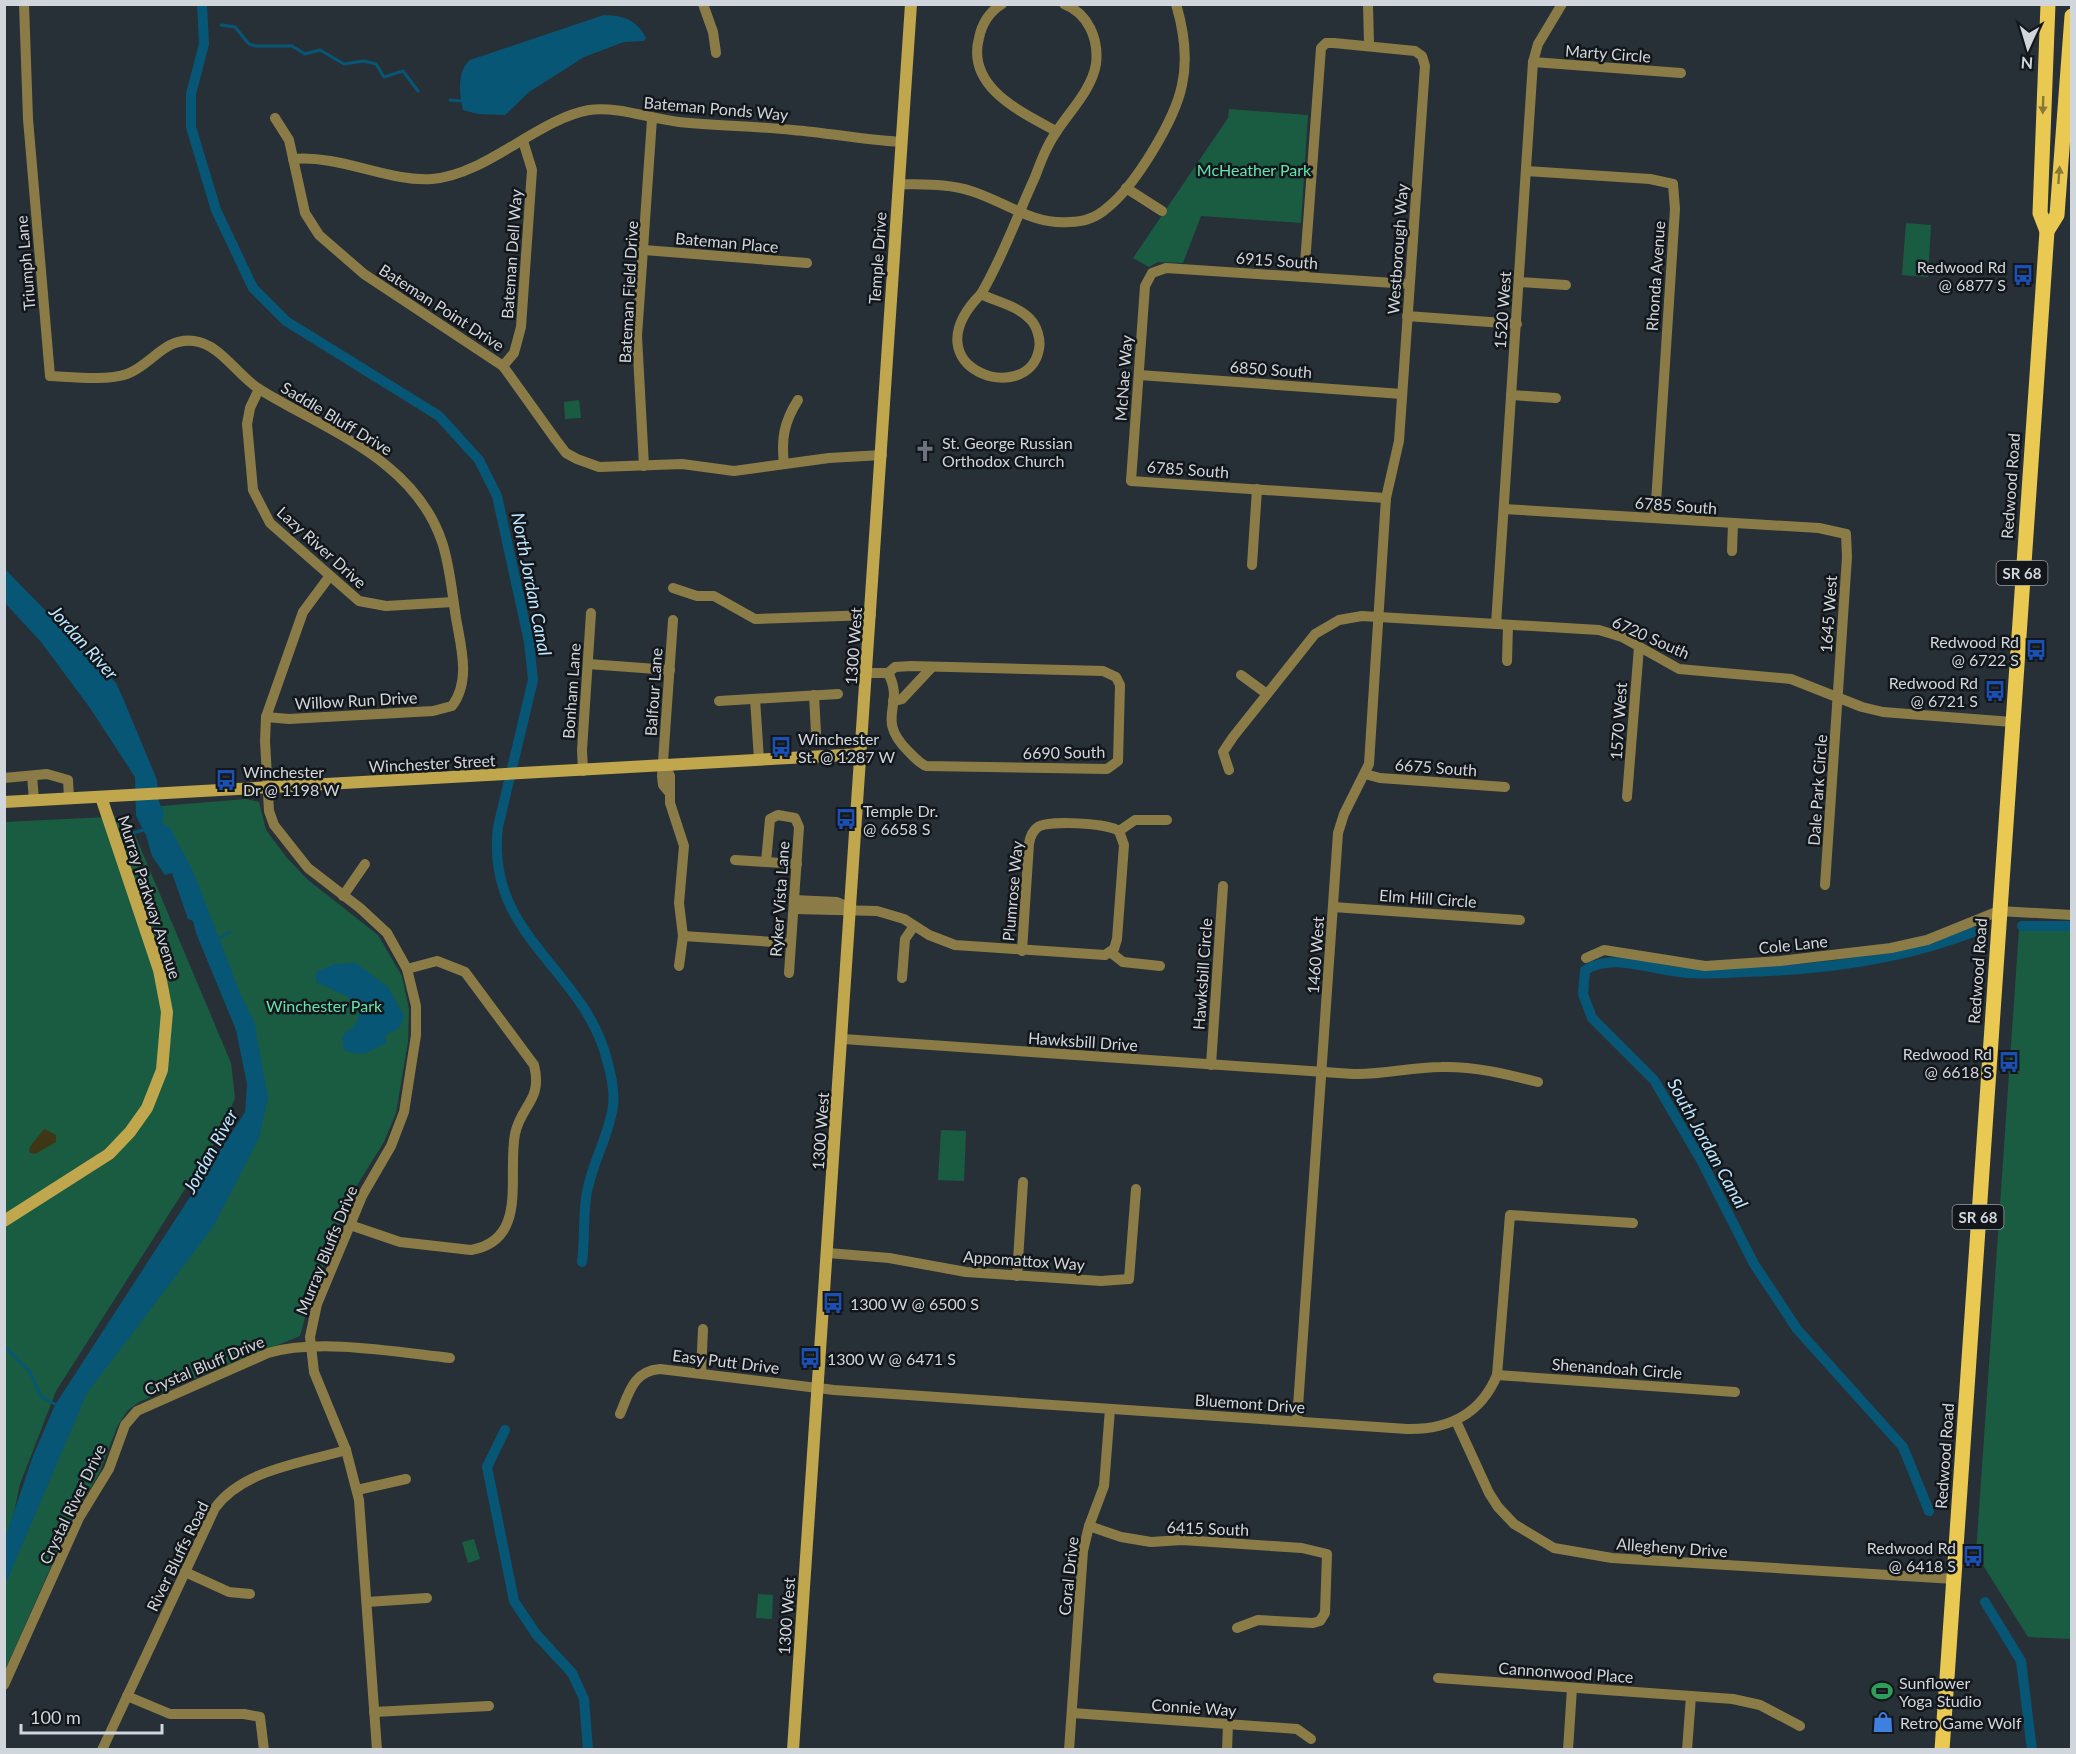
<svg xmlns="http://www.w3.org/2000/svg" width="2076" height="1754" viewBox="0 0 2076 1754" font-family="Lato,sans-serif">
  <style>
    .green { fill: #1a5c42 }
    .sand { fill: #3e3615 }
    .water { fill: #075675 }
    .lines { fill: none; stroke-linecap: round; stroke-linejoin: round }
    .stream { stroke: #075675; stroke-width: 3 }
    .canal { stroke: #075675; stroke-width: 10 }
    .street { stroke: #8b7c47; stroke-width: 10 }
    .secondary { stroke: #c0a74e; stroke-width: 12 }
    .primary { stroke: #e9c951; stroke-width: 15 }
    .oneway { fill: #897939 }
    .labels { text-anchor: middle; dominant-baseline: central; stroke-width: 5; stroke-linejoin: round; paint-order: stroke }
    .shield { fill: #13171b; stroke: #979da1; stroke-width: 1.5 }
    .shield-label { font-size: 15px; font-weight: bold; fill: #d0d6db }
    .street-label { font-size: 16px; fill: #d0d6db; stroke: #13171b }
    .park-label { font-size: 16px; fill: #66e3ae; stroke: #13171b }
    .poi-label { font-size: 16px; fill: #d0d6db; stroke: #13171b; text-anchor: start }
    .water-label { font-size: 18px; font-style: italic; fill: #bde7ff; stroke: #13171b }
  </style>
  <rect width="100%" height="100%" fill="#273037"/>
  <!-- green -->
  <g class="green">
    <path d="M1229,109L1308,115L1301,223L1201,216L1183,263L1158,262L1149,267L1133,258L1228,118Z"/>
    <path d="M1906,223L1931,225L1928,277L1902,275Z"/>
    <path d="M579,400L581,418L565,419L564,402Z"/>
    <path d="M246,799L259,802L266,830L287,858L308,880L378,935L402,976L409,1009L408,1042L396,1113L384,1142L354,1190L310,1299L300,1336L181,1384L139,1402L127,1411L117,1427L99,1474L74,1515L5,1670V1574L76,1404L253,1122L252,1044L150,807Z"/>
    <path d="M127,816L231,1063L235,1098L220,1134L56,1391L20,1484L10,1531L5,1541V822Z"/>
    <path d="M2019,929H2071V1639L2028,1637L1976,1554Z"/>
    <path d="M941,1130L966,1131L964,1181L938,1180Z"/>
    <path d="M474,1539L480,1559L468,1563L462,1542Z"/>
    <path d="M758,1594L773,1595L772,1619L756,1618Z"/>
  </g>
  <!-- sand -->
  <path class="sand" d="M44,1129L56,1135V1142L35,1154L30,1153L29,1148Z"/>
  <!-- water -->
  <g class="water">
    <path d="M604,15C624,16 636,19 646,38L644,41L624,42L584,57L529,92L505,115L478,114L463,110C459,95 457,70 470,60Z"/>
    <path d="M5,569L116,683L122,696L157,780L159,802L164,812L162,823L170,828L193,871L242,998L254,1021L268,1098L259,1138L213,1227L87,1393L5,1585V1538L33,1456L55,1405L245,1112L247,1084L236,1030L196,933L193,921L188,919L172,873L165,875L152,856L146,835L136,816L135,777L90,708L41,642L5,603Z"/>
    <path d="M356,963L388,987L404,1016L400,1027L385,1036L387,1043C367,1051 368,1058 344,1050L342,1038L345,1032C355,1028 359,1021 359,1010L348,997L316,982V972L335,964Z"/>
  </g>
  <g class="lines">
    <!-- stream -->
    <g class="stream">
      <path d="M221,25L235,27L249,44L256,46H292L305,54L320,50L344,64L364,61L376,64L384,77L403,71L418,91"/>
      <path d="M450,100L460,101"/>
      <path d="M129,834L147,829"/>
      <path d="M218,939L230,932"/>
      <path d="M4,1346L30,1372L41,1397L57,1405"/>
    </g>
    <!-- canal -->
    <g class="canal">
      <path d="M202,4L204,44L191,94V127L216,210L253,288L286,321L439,416L479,460L497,496L529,642L533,680L498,827C485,936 584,968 607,1060C611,1074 615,1092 613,1106C609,1137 590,1166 586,1198C583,1219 585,1240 582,1262"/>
      <path d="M2022,926H2072"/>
      <path d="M505,1430L487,1467L514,1601L536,1634L572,1673L584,1699L588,1750"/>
      <path d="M1929,1511L1903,1447L1797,1329L1754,1264L1701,1160L1654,1080L1592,1018L1583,994L1585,970C1613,953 1648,969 1679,972C1699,975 1722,973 1743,972C1820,970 1901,960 1973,932"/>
      <path d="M1985,1602L2021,1661L2032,1750"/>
    </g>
    <!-- street -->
    <g class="street">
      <path d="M24,4L28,119L50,376C72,377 107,381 127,374C152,365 164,337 194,341C220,344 237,375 259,389C327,431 414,459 442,542C450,566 452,593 456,618C461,647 471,681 452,706L433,711L289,719L266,717"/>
      <path d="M703,4L713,32L716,53"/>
      <path d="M1002,4C989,12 982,23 979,38C966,87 1021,112 1056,131"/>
      <path d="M1368,4L1369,45"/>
      <path d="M1533,62L1681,73"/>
      <path d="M275,118L289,140L305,213L319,235L364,274L503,366L556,440L566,453L577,459L599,467L682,464L734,471L829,458L882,455"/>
      <path d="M293,159C342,155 387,182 432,179C486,175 538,119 589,110C618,106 651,119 679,122C717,126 755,126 793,130C829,133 865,140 901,142"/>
      <path d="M1526,171L1650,179L1673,184L1675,209L1655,518"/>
      <path d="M898,184C922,185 947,183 971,191C1004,201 1032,225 1069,222C1083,222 1097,217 1107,208C1135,186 1175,120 1182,85C1188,58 1184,31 1176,4"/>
      <path d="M1126,188L1162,211"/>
      <path d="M644,250L807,263"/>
      <path d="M1519,282L1566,285"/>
      <path d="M981,294C1003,257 1017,216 1035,177C1041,161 1047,145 1057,131C1070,111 1092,89 1096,64C1099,39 1088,13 1064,4"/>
      <path d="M981,294C997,302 1018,306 1030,319C1037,326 1041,340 1039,349C1029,408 907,369 981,294Z"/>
      <path d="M1407,316L1517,324"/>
      <path d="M503,366L514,353L521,327L532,170L523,141"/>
      <path d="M1139,375L1402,394"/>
      <path d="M259,389L250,408L247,424L253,490L270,523L359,601L386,606L453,602"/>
      <path d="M1511,395L1556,398"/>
      <path d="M784,464C781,439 784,422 798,400"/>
      <path d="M644,466L637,336L652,119"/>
      <path d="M1386,498L1131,481L1145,286L1152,273L1166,268L1409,284"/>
      <path d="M1504,509L1819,528L1846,534L1847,557L1825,885"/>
      <path d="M1732,551L1733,524"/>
      <path d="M1252,565L1257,489"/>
      <path d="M329,577L303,612L266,717L265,741L269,811L274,825L308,868L360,908L387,933L407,969L416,1006V1035L404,1112L391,1146L362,1196L350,1225L317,1304L310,1337L314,1372L346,1450L359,1500L377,1750"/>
      <path d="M673,588L697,596H714L755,619L871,615"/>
      <path d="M1496,624L1533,62L1538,44L1562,4"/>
      <path d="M1507,661L1508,625"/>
      <path d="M588,664L670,670"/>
      <path d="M868,673H888C906,706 874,717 908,751C914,757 919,763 926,766L1107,769L1118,761L1120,685L1116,677L1103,671L911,666L895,667L888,673"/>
      <path d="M1241,675L1267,694"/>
      <path d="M814,695L816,733"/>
      <path d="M755,699L759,760"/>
      <path d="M719,701L838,694"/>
      <path d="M893,701L902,699L932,667"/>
      <path d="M665,766L670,776V803L684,846L679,903L683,936L679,966"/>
      <path d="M1229,770L1223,752L1233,737L1315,634L1339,620L1362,616L1599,630L1622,637L1679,669L1791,679L1862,707L1883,712L2012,722"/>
      <path d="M583,771L582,750L591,613"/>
      <path d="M1365,774L1380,778L1505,787"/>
      <path d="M32,776L34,800"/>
      <path d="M4,778L47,774L68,780L69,798"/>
      <path d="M668,791L663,785L662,776L673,620"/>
      <path d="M1627,797L1639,647"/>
      <path d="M1119,831L1135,820H1167"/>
      <path d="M735,860L797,864"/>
      <path d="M766,862L770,819L778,815L795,818L799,827L789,973"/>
      <path d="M343,896L365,864"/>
      <path d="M794,900L837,902L851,908"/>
      <path d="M1333,907L1520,920"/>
      <path d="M794,909L877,911L904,919L929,935L955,945L1105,955L1114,949L1117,939L1124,845L1119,831"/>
      <path d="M683,936L790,943"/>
      <path d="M1022,951L1029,844C1030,837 1032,831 1038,827C1048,820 1109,823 1119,831"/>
      <path d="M1110,952L1123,962L1160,966"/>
      <path d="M1586,958L1604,950L1705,966L1780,961L1891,948L1927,940L1999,911L2072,915"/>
      <path d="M902,978L905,939L914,926"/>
      <path d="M843,1039L1353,1074C1383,1075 1411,1067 1441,1067C1474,1066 1506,1074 1538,1082"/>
      <path d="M1211,1065L1223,886"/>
      <path d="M350,1225L400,1242L471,1250C529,1240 507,1176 515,1134C521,1105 543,1100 534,1065L465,972L437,961L407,969"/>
      <path d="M828,1253L889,1258L966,1272L1101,1281L1129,1279L1136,1189"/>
      <path d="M1017,1276L1023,1182"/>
      <path d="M701,1373L703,1329"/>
      <path d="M1497,1375L1735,1392"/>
      <path d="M620,1414C629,1393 633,1371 660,1369L834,1390L1407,1429C1448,1430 1481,1414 1497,1375L1510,1215L1633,1223"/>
      <path d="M1297,1421L1338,833L1344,814L1369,764L1386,498L1399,441L1425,66L1422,56L1415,51L1334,43H1326L1321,48L1304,277"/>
      <path d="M1456,1421L1489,1493L1498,1507L1514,1524L1554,1548L1612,1558L1954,1579"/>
      <path d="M357,1490L406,1479"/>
      <path d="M1089,1526L1121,1537L1151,1542L1182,1540L1302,1548L1327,1554L1325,1613L1320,1621L1313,1623L1258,1620L1237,1628"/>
      <path d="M185,1572L229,1592L250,1594"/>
      <path d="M367,1602L427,1598"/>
      <path d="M1438,1678L1733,1699L1760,1705L1800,1726"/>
      <path d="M4,1685L79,1518L109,1469L125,1425L137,1411L268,1353C319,1338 396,1352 450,1358"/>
      <path d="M127,1696L170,1714H244L260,1717L264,1750"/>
      <path d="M374,1712L489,1706"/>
      <path d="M1072,1713L1297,1729L1311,1739"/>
      <path d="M102,1750L215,1508C242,1470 302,1463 346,1450"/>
      <path d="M1069,1750L1083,1551L1089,1526L1104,1486L1110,1409"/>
      <path d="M1227,1750L1228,1724"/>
      <path d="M1568,1750L1572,1688"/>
      <path d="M1687,1750L1691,1696"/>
    </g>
    <!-- secondary -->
    <g class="secondary">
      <path d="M4,802L862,754"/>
      <path d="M4,1221L109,1154L130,1132L147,1108L162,1070L167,1012L159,970L101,797"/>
      <path d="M793,1750L911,4"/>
    </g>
    <!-- primary -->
    <g class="primary">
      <path d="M2047,231L2057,215L2072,16"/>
      <path d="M1942,1750L2047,231L2040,213L2048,4"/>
    </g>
  </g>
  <!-- one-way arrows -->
  <defs><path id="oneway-solid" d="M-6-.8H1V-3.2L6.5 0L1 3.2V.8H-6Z" transform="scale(1.5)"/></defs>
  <g class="oneway">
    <use href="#oneway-solid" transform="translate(2043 105) rotate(92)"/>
    <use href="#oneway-solid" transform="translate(2059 175) rotate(-86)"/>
  </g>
  <!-- icons -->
  <defs>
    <symbol id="bus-bare" viewBox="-9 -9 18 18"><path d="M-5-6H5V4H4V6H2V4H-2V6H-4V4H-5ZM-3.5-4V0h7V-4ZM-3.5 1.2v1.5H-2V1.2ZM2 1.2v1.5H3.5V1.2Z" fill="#1a4fb4" stroke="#13171b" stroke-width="2.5" paint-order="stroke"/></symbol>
    <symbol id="church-bare" viewBox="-9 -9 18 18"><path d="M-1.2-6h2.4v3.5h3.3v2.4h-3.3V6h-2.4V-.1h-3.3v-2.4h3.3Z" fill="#6b7280" stroke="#13171b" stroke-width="2.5" paint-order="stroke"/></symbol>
    <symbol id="stadium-bare" viewBox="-9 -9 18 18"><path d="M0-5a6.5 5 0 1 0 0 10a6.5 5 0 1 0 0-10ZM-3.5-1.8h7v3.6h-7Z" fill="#2e9e5b" stroke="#13171b" stroke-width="2.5" paint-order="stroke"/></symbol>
    <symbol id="shop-bare" viewBox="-9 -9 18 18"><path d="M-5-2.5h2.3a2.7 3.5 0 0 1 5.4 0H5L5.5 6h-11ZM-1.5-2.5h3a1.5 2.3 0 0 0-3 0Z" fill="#3f7fe0" stroke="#13171b" stroke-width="2.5" paint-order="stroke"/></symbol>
  </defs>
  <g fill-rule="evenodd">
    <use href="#bus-bare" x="2008" y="260" width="30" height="30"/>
    <use href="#church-bare" x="910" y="436" width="30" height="30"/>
    <use href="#bus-bare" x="2021" y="635" width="30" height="30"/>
    <use href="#bus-bare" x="1980" y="676" width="30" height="30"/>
    <use href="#bus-bare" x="766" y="732" width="30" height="30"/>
    <use href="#bus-bare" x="211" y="765" width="30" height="30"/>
    <use href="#bus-bare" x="831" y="804" width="30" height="30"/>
    <use href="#bus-bare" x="1994" y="1047" width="30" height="30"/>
    <use href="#bus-bare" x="818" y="1288" width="30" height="30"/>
    <use href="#bus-bare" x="795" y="1343" width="30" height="30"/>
    <use href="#bus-bare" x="1958" y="1541" width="30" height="30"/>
    <use href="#stadium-bare" x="1867" y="1676" width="30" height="30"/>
    <use href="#shop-bare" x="1868" y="1707" width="30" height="30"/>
  </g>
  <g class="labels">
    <!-- shield labels -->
    <g class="shield">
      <rect x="1996.5" y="561" width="51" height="24" rx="4.5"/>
      <rect x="1952.5" y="1205" width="51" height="24" rx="4.5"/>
    </g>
    <g class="shield-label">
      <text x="2022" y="573">SR 68</text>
      <text x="1978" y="1217">SR 68</text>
    </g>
    <!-- street labels -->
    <g class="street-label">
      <text transform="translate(1608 53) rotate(4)">Marty Circle</text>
      <text transform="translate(716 108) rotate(5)">Bateman Ponds Way</text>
      <text transform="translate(727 242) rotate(5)">Bateman Place</text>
      <text transform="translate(1397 249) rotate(-86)">Westborough Way</text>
      <text transform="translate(511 254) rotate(-86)">Bateman Dell Way</text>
      <text transform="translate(877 258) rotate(-86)">Temple Drive</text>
      <text transform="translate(1277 260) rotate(4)">6915 South</text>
      <text transform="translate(25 263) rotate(-95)">Triumph Lane</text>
      <text transform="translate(1655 276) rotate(-86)">Rhonda Avenue</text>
      <text transform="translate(628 292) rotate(-87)">Bateman Field Drive</text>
      <text transform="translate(442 307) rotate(33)">Bateman Point Drive</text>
      <text transform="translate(1502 310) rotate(-86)">1520 West</text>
      <text transform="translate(1271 369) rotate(4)">6850 South</text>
      <text transform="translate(1123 378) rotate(-86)">McNae Way</text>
      <text transform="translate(337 418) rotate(31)">Saddle Bluff Drive</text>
      <text transform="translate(1188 469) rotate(4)">6785 South</text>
      <text transform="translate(2010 486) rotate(-86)">Redwood Road</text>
      <text transform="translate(1676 505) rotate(4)">6785 South</text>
      <text transform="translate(322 547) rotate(42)">Lazy River Drive</text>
      <text transform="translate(1828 614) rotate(-86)">1645 West</text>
      <text transform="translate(1651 637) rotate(24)">6720 South</text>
      <text transform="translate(853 646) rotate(-86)">1300 West</text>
      <text transform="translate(571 691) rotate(-86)">Bonham Lane</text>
      <text transform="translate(653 692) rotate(-86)">Balfour Lane</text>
      <text transform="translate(356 700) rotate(-3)">Willow Run Drive</text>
      <text transform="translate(1618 721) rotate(-86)">1570 West</text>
      <text transform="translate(1064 752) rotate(-1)">6690 South</text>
      <text transform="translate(432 763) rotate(-3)">Winchester Street</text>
      <text transform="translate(1436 767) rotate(4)">6675 South</text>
      <text transform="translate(1817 790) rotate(-86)">Dale Park Circle</text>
      <text transform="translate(1012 891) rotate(-85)">Plumrose Way</text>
      <text transform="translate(150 897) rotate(72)">Murray Parkway Avenue</text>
      <text transform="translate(1428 898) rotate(4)">Elm Hill Circle</text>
      <text transform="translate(779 899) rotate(-86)">Ryker Vista Lane</text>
      <text transform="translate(1793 944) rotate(-6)">Cole Lane</text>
      <text transform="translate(1315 955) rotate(-86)">1460 West</text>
      <text transform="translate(1977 971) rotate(-86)">Redwood Road</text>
      <text transform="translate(1202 974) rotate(-86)">Hawksbill Circle</text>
      <text transform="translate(1083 1041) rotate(4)">Hawksbill Drive</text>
      <text transform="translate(820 1131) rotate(-86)">1300 West</text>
      <text transform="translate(326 1250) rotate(-68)">Murray Bluffs Drive</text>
      <text transform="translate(1024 1260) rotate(4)">Appomattox Way</text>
      <text transform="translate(726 1361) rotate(7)">Easy Putt Drive</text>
      <text transform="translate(204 1365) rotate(-23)">Crystal Bluff Drive</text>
      <text transform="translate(1617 1368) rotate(4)">Shenandoah Circle</text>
      <text transform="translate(1250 1403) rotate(4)">Bluemont Drive</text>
      <text transform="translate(1944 1456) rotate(-86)">Redwood Road</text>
      <text transform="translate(72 1504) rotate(-64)">Crystal River Drive</text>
      <text transform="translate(1208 1528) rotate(2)">6415 South</text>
      <text transform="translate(1672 1547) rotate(4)">Allegheny Drive</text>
      <text transform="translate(177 1556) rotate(-64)">River Bluffs Road</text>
      <text transform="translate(1068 1576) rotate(-84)">Coral Drive</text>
      <text transform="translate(786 1616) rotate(-86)">1300 West</text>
      <text transform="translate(1566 1672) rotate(4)">Cannonwood Place</text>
      <text transform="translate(1194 1707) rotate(4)">Connie Way</text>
    </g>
    <!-- park labels -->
    <g class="park-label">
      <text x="1254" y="169">McHeather Park</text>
      <text x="324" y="1005">Winchester Park</text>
    </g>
    <!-- poi labels -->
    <g class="poi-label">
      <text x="2006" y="266" text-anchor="end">Redwood Rd<tspan x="2006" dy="18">@ 6877 S</tspan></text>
      <text x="942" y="442">St. George Russian<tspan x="942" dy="18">Orthodox Church</tspan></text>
      <text x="2019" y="641" text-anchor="end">Redwood Rd<tspan x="2019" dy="18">@ 6722 S</tspan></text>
      <text x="1978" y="682" text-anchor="end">Redwood Rd<tspan x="1978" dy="18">@ 6721 S</tspan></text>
      <text x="798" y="738">Winchester<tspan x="798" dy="18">St. @ 1287 W</tspan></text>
      <text x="243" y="771">Winchester<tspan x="243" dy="18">Dr @ 1198 W</tspan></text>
      <text x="863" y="810">Temple Dr.<tspan x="863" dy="18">@ 6658 S</tspan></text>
      <text x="1992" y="1053" text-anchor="end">Redwood Rd<tspan x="1992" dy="18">@ 6618 S</tspan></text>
      <text x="850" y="1303">1300 W @ 6500 S</text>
      <text x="827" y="1358">1300 W @ 6471 S</text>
      <text x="1956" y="1547" text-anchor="end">Redwood Rd<tspan x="1956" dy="18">@ 6418 S</tspan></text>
      <text x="1899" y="1682">Sunflower<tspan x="1899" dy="18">Yoga Studio</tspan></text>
      <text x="1900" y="1722">Retro Game Wolf</text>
    </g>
    <!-- water labels -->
    <g class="water-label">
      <text transform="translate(532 584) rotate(79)">North Jordan Canal</text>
      <text transform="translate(84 642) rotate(48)">Jordan River</text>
      <text transform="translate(1708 1143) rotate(61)">South Jordan Canal</text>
      <text transform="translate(210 1151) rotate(-61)">Jordan River</text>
    </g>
  </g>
  <!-- border -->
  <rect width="2076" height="1754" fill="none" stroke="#d0d6db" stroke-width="12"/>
  <!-- north arrow -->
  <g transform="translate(2028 48) rotate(184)" stroke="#13171b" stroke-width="4.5" paint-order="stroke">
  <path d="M0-4.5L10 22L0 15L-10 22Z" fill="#d0d6db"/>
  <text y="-9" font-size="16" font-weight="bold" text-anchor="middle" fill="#d0d6db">N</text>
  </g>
  <!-- scale -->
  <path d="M21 1724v9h141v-9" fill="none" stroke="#d0d6db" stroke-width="3"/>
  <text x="30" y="1724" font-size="18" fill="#d0d6db" stroke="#13171b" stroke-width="4.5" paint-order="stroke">100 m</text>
</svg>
